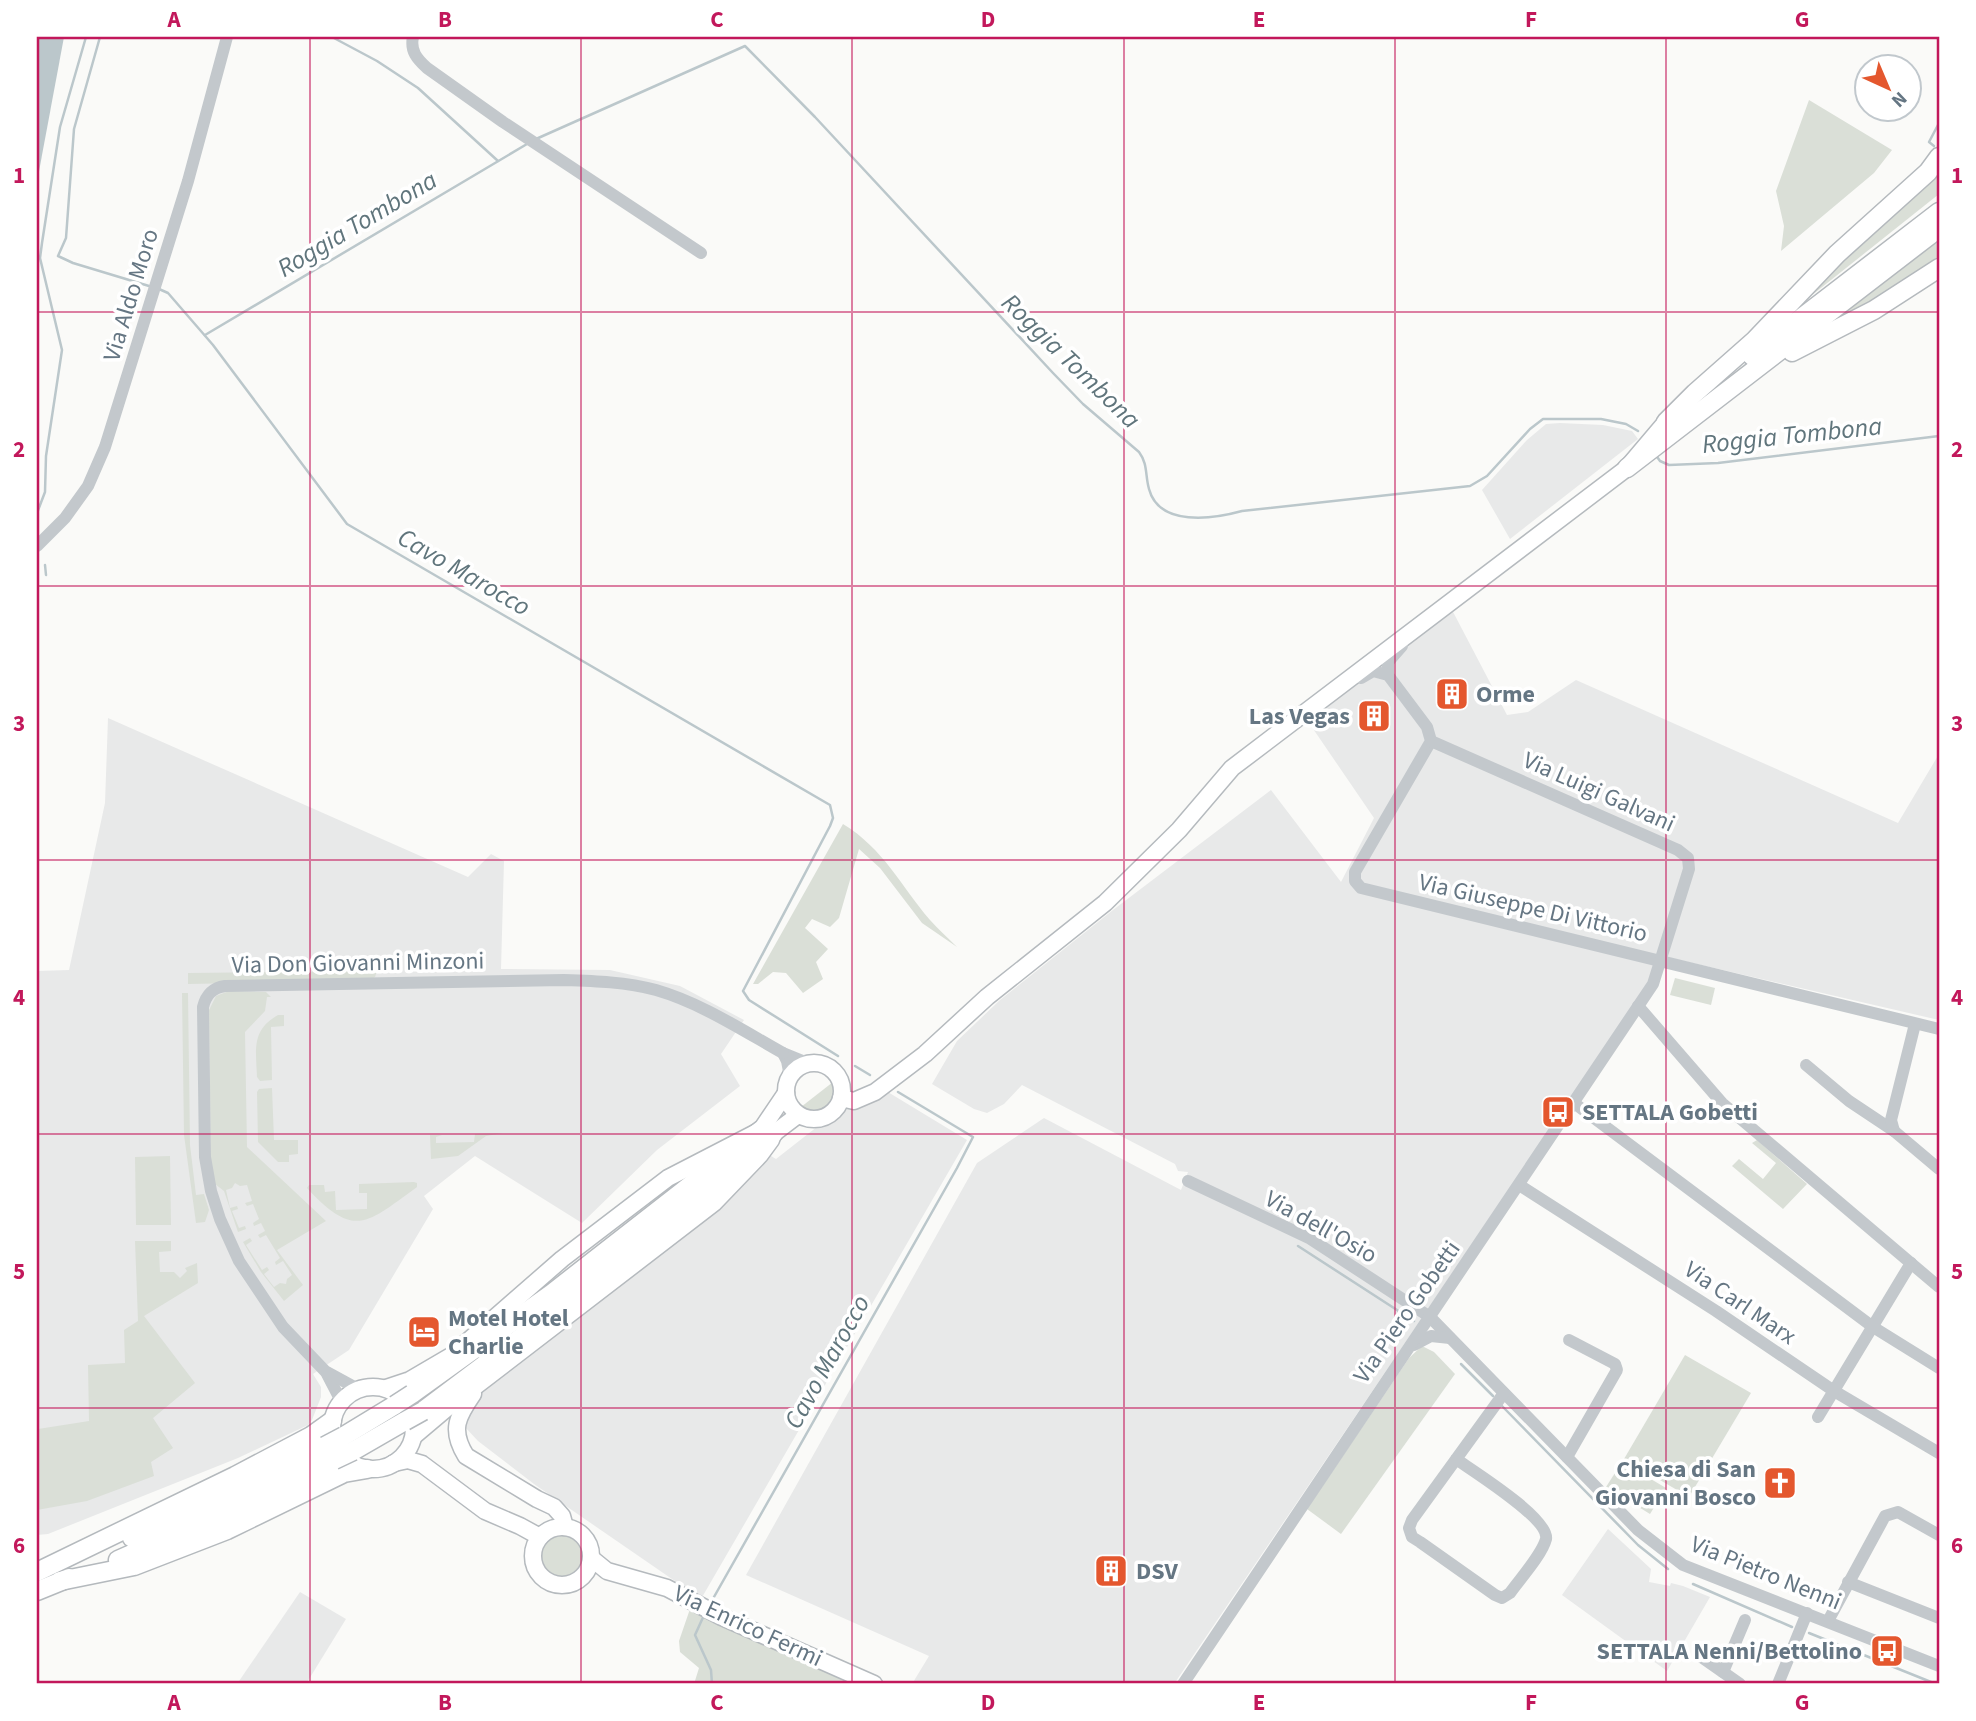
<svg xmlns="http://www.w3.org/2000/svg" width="1976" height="1721" viewBox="0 0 1976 1721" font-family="'Source Sans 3',sans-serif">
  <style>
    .built { fill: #e8e9e9 }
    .green { fill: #dadfd7 }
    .water { fill: #bbc7cb }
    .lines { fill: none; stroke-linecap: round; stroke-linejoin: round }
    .stream { stroke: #bbc7cb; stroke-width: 2.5 }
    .major-casing { stroke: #b5babe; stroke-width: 19 }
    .highway-casing { stroke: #b4b9bd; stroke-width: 21 }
    .minor { stroke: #c3c8cc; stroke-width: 12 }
    .major { stroke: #fff; stroke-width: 16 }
    .highway { stroke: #fff; stroke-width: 18 }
    .highway-bridge-casing { stroke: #b4b9bd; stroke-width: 21; stroke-linecap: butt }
    .highway-bridge { stroke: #fff; stroke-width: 18 }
    .grid { fill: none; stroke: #c2185b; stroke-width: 2; stroke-opacity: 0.55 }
    .labels { text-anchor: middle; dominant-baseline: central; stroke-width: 7; stroke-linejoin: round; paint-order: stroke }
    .street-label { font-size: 24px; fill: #657683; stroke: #fff }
    .poi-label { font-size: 24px; font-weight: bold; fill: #657683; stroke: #fff; text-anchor: start }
    .water-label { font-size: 26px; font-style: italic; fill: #60757c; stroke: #fff }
    .neatline { fill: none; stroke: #c2185b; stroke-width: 2.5 }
    .grid-label { font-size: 23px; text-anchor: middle; font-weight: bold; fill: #c2185b }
  </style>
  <rect width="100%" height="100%" fill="#fafaf8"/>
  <!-- built -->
  <g class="built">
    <path d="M1560,423L1603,425L1632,431L1638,439L1510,539L1482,490L1527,440L1546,424Z"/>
    <path d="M1451,608L1507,715L1528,712L1576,680L1898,823L1939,754V1020L1658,955L1650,981L1174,1684H912L929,1656L746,1575L977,1163L1044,1118L1181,1190L1188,1172L1178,1171L1175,1164L1022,1085L1004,1104L987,1113L974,1109L932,1084L957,1041L1000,1000L1113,910L1271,790L1341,882L1374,818L1305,717Z"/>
    <path d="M108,718L468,877L491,854L504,861L501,969L610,970L680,986L744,1020L721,1054L740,1086L657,1150L582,1223L475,1156L424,1196L433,1209L349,1350L313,1374L321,1387V1397L312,1420L308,1425L238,1458L48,1534L37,1535V971L69,970L105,803Z"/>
    <path d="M873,1083L967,1140L701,1599L534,1484L478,1441L464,1426L458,1393L761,1150L776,1159Z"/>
    <path d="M1608,1529L1651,1569L1649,1582L1670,1586L1671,1583L1683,1586L1710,1597L1667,1671L1562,1595Z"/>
    <path d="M300,1592L346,1619L306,1684H237Z"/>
  </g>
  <!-- green -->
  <g class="green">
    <path d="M1809,100L1892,150L1874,173L1781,251L1784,226L1776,191Z"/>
    <path d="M1939,167V194L1782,319Z"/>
    <path d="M1939,239V263L1896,292L1825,325Z"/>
    <path d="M843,824C884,849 900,885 930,920C938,929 948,938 957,947L922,923L880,868L859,849L839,918L830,927L812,919L805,928L828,949L816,962L823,979L803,993L786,973L773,972L758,984H753Z"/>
    <path d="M377,971L375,977L368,981L188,984V973Z"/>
    <path d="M1675,978L1715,988L1711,1005L1670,995Z"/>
    <path d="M229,991L266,992L271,997H267L265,1011L245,1032L247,1147L326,1221L277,1250L303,1285L284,1301L261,1272L243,1242L250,1238L252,1241L246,1245L262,1270L267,1267L269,1270L264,1274L274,1287L280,1283L286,1284L287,1279L292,1275L283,1261L276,1265L275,1262L280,1258L266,1235L260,1238L258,1235L265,1231L261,1223L254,1226L253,1223L259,1219L253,1204L247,1206L245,1203L252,1201L247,1185L240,1186L235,1183L232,1188L226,1190L230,1208L237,1206L238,1209L232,1211L239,1228L245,1226L246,1229L238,1232L224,1191L215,1184L211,1161L209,1010L216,996Z"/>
    <path d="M182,993H188L190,1145L196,1195L204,1194L209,1210L205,1222L196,1223L184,1135Z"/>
    <path d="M278,1015H284V1026L271,1027L272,1080L260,1081L257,1077C256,1050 251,1030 278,1015Z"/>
    <path d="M833,1082C842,1097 834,1111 817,1115L809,1113L801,1107Z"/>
    <path d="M259,1089L272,1088L274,1140H298V1154L289,1155V1162H278L258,1142L257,1092Z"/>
    <path d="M503,1133L486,1136L458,1156L431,1159L430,1135H442L436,1137V1143L474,1142L475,1134Z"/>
    <path d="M1757,1140L1807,1184L1783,1209L1732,1166L1739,1159L1763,1179L1776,1163L1752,1143Z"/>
    <path d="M170,1156L171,1225H136L135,1157Z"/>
    <path d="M414,1182L417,1183V1187C367,1223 355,1240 307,1188L309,1185H324L325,1192L335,1191L336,1210L367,1209V1193H359V1184Z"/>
    <path d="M135,1241H171V1251L159,1252L160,1272H174L180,1278L187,1271L185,1268L197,1263L198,1283L144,1316L195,1383L153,1418L173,1448L151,1462L154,1476L87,1501L37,1510L38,1429L89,1421L88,1365L125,1363L124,1330L138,1321Z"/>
    <path d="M1422,1346L1434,1352L1455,1374L1341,1534L1307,1509L1409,1358Z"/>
    <path d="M1685,1355L1751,1393L1689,1497L1624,1459Z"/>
    <path d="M1622,1462L1666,1488L1650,1514L1606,1487Z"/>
    <circle cx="562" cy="1556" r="21"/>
    <path d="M691,1606L859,1684H694L699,1668L680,1652L679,1641Z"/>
  </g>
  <!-- water -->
  <path class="water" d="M37,37H64L37,182Z"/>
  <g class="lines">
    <!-- stream -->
    <g class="stream">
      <path d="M100,37L74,129L66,238L58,256L73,263L149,286"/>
      <path d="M332,37L377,61L418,88L498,161"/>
      <path d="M536,139L745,46L815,117L1053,373L1083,404L1139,452C1148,464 1145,475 1149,489C1159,527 1213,519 1242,511L1470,486L1487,476L1530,429L1543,419H1601L1626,424L1638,431"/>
      <path d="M1934,146L1929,142L1939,123"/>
      <path d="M159,289L168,293L213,345L347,524L830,805L833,818L830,826L743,991L749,1000L838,1056"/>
      <path d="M205,335L527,144"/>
      <path d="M1655,454L1660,461L1669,465L1718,463L1939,436"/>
      <path d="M37,513L45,492L46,456L62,350L40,258L42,243L60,127L86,37"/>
      <path d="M45,565L46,575"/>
      <path d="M855,1066L870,1075"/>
      <path d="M1298,1246L1414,1321"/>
      <path d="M1461,1364L1493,1396"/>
      <path d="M1502,1406L1638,1545L1668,1569"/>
      <path d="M1693,1584L1792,1627"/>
      <path d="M710,1604L957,1168L973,1137L898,1092"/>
      <path d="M705,1613L695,1635L711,1670L712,1684"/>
      <path d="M1809,1633L1936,1684"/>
    </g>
    <defs>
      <g id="major">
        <circle cx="814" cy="1091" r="28"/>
        <path d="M841,1098L854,1101L875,1092L925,1054L987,997L1105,903L1179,830L1232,768L1627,468L1666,422"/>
        <circle cx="373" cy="1428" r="41"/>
        <path d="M386,1388L410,1380L451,1356L562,1259L668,1178L761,1130L786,1093"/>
        <path d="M473,1394C457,1417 450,1430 466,1456L537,1499L554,1507L562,1516L565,1527"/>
        <path d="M414,1436L446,1409L714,1203L760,1155L771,1140L773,1134L798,1115"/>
        <path d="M394,1463L408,1460L422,1464L485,1511L520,1526L540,1537"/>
        <circle cx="562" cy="1556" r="29"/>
        <path d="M591,1558L607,1571L667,1588L722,1617L874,1684"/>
      </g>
      <g id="highway">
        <path d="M1792,352L1874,310L1939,268"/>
        <path d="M1752,356L1939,212"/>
        <path d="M1666,422L1695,393L1755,340L1837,254L1928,172L1939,157"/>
        <path d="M1627,468L1939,228"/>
        <path d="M412,1394L551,1294L761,1130"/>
        <path d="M423,1411L577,1295L773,1134"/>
        <path d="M344,1436L395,1405"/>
        <path d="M353,1451L405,1421"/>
        <path d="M132,1538L201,1509L325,1446"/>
        <path d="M118,1560L240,1506L334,1460"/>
        <path d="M37,1572L235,1476L311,1436L332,1421"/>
        <path d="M60,1581L134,1566L227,1530L344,1473L367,1469"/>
        <path d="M37,1591L69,1578"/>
      </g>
    </defs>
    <!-- major casing -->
    <use href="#major" class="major-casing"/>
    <!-- highway casing -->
    <use href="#highway" class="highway-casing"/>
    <!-- minor -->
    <g class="minor">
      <path d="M413,37C410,51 417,59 427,68L503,122L701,253"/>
      <path d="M37,546L65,518L88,486L105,447L188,181L227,37"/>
      <path d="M1388,675V662L1402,646"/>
      <path d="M1361,678L1373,671L1388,675L1427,727L1431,741L1355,872V881L1361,888L1939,1029"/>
      <path d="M1638,1006L1722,1103L1939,1287"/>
      <path d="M1806,1065L1849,1101L1894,1131L1939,1169"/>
      <path d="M790,1077L787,1061L783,1053L810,1064"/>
      <path d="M1574,1103L1873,1327L1939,1368"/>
      <path d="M1894,1131L1891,1120L1915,1024"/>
      <path d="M1188,1181L1309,1238L1430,1317L1638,1530L1683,1565L1939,1666"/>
      <path d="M1519,1185L1716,1311L1834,1391L1939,1453"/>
      <path d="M1414,1345L1431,1336L1450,1338"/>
      <path d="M327,1374L341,1401"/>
      <path d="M358,1389L325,1371L283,1327L239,1261L220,1219L211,1191L205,1157L203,1007C206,995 212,988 225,986L564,980C595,981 626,982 656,990C701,1003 742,1030 783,1053"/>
      <path d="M1818,1417L1911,1263"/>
      <path d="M1567,1457L1617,1370L1615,1364L1569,1340"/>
      <path d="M1456,1459C1473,1471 1550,1519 1546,1539C1542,1555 1519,1580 1510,1593L1502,1598L1495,1595L1420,1542L1412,1537L1409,1528L1412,1520L1504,1393"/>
      <path d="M1848,1582L1939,1618"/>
      <path d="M1828,1621L1885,1516L1898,1512L1939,1535"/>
      <path d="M1700,1656L1740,1684"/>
      <path d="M1723,1672L1745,1620"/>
      <path d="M1183,1684L1653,984L1689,869L1688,858L1678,850L1431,741"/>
      <path d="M1778,1684L1807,1613"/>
    </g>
    <!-- major -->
    <use href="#major" class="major"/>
    <!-- highway -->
    <use href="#highway" class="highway"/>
    <defs>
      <g id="highway-bridge">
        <path d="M395,1405L412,1394"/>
        <path d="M405,1421L423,1411"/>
        <path d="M325,1446L344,1436"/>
        <path d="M334,1460L353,1451"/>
      </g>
    </defs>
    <!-- highway-bridge casing -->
    <use href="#highway-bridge" class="highway-bridge-casing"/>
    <!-- highway-bridge -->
    <use href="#highway-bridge" class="highway-bridge"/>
  </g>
  <!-- grid -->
  <path class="grid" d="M310,37V1684M581,37V1684M852,37V1684M1124,37V1684M1395,37V1684M1666,37V1684M37,312H1939M37,586H1939M37,860H1939M37,1134H1939M37,1408H1939"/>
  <!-- icons -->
  <defs>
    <symbol id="building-square" viewBox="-11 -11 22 22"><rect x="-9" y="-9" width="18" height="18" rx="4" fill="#e4572e" stroke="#fff"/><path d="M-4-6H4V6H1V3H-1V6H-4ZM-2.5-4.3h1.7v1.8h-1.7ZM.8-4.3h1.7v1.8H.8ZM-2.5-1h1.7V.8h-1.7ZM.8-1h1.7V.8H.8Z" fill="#fff"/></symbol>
    <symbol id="bus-square" viewBox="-11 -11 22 22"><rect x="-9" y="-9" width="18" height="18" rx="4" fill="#e4572e" stroke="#fff"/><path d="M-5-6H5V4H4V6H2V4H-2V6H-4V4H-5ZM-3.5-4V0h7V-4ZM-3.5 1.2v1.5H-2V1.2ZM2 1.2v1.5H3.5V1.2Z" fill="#fff"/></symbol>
    <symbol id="hotel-square" viewBox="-11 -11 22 22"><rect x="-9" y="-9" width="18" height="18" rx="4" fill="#e4572e" stroke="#fff"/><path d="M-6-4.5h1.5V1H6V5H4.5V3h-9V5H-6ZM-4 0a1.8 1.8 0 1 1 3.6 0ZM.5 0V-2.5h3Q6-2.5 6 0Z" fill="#fff"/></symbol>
    <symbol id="church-square" viewBox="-11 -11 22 22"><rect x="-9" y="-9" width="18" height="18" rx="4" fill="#e4572e" stroke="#fff"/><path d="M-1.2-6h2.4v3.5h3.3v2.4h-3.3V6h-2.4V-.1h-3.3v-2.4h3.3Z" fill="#fff"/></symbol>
  </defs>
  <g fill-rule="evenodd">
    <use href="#building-square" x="1433" y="675" width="38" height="38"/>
    <use href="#building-square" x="1355" y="697" width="38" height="38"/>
    <use href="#bus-square" x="1539" y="1093" width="38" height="38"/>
    <use href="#hotel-square" x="405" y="1313" width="38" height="38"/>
    <use href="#church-square" x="1761" y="1464" width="38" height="38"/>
    <use href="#building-square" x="1092" y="1552" width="38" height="38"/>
    <use href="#bus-square" x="1868" y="1632" width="38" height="38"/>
  </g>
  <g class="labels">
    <!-- street labels -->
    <g class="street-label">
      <text transform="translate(131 295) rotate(-73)">Via Aldo Moro</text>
      <text transform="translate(1599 792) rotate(24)">Via Luigi Galvani</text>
      <text transform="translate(1533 908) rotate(13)">Via Giuseppe Di Vittorio</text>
      <text transform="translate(358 963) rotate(-1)">Via Don Giovanni Minzoni</text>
      <text transform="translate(1321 1227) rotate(29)">Via dell'Osio</text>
      <text transform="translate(1740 1303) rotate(34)">Via Carl Marx</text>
      <text transform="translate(1407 1312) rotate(-55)">Via Piero Gobetti</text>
      <text transform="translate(1766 1573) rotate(22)">Via Pietro Nenni</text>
      <text transform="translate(748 1626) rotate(25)">Via Enrico Fermi</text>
    </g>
    <!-- poi labels -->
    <g class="poi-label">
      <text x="1476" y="694">Orme</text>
      <text x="1350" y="716" text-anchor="end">Las Vegas</text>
      <text x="1582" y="1112">SETTALA Gobetti</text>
      <text x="448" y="1318">Motel Hotel<tspan x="448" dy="28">Charlie</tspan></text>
      <text x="1756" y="1469" text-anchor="end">Chiesa di San<tspan x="1756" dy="28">Giovanni Bosco</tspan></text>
      <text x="1136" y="1571">DSV</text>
      <text x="1862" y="1651" text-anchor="end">SETTALA Nenni/Bettolino</text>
    </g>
    <!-- water labels -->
    <g class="water-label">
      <text transform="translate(357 224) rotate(-31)">Roggia Tombona</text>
      <text transform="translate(1071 361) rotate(44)">Roggia Tombona</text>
      <text transform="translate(1792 435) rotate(-6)">Roggia Tombona</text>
      <text transform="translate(464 572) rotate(30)">Cavo Marocco</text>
      <text transform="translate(827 1362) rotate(-61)">Cavo Marocco</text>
    </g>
  </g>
  <!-- border -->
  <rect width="1976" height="1721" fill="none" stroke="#ffffff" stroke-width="77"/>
  <!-- north arrow -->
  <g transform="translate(1888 88) rotate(136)"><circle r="33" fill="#ffffff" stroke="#c1c8cd" stroke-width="2"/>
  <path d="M0-5L12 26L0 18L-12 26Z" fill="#e4572e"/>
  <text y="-10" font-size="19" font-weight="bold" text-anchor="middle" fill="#657683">N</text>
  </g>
  <rect x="38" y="38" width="1900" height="1644" class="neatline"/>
  <g class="grid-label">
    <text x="174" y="27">A</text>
    <text x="445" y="27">B</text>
    <text x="717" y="27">C</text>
    <text x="988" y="27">D</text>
    <text x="1259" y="27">E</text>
    <text x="1531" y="27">F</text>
    <text x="1802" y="27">G</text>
    <text x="19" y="183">1</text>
    <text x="1957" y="183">1</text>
    <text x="19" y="457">2</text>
    <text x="1957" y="457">2</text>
    <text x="19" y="731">3</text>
    <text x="1957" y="731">3</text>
    <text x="19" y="1005">4</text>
    <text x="1957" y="1005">4</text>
    <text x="19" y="1279">5</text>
    <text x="1957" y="1279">5</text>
    <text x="19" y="1553">6</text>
    <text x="1957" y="1553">6</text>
    <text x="174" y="1710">A</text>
    <text x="445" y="1710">B</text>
    <text x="717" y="1710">C</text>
    <text x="988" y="1710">D</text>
    <text x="1259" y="1710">E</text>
    <text x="1531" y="1710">F</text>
    <text x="1802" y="1710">G</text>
  </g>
</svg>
